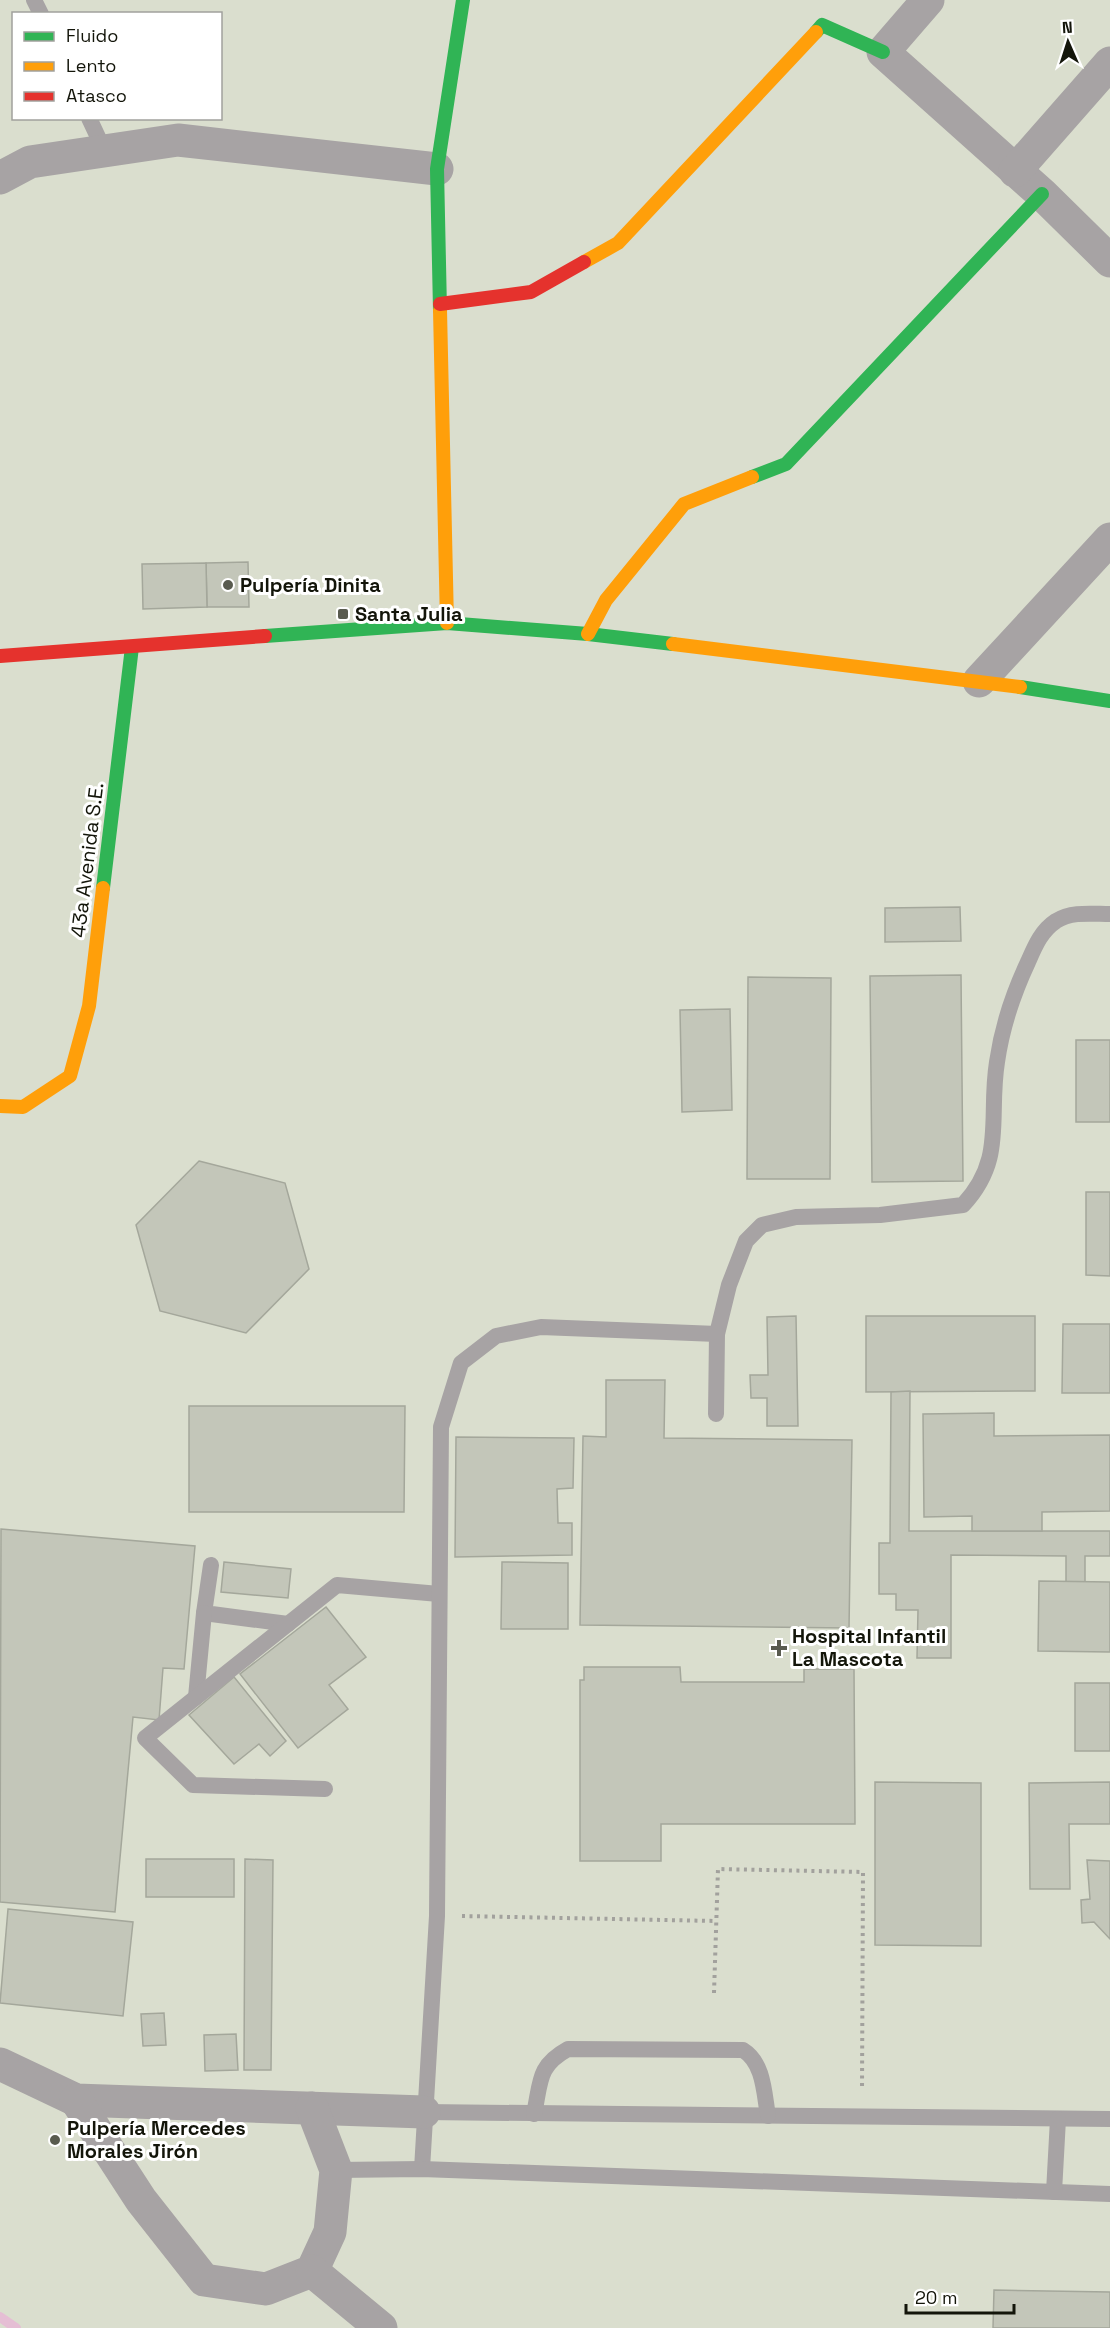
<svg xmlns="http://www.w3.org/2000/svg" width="1110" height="2328" viewBox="0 0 1110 2328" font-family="'Space Grotesk',sans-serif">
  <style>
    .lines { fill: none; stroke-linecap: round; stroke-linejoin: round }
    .stream { stroke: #e5bed4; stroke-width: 10 }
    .building { fill: #c3c6b9; stroke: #a4a79b; stroke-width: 1.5 }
    .path { stroke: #a2a19d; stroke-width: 4; stroke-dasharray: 3 4.5; stroke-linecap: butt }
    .lane { stroke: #a7a3a4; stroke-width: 16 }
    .street { stroke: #a7a3a4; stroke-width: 33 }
    .fast { stroke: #30b455; stroke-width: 14 }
    .slow { stroke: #ff9f0a; stroke-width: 14 }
    .jam { stroke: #e5322d; stroke-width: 14 }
    .poi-dot { fill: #595b4f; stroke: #fff; stroke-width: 2 }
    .labels { text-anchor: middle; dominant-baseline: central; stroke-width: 6; stroke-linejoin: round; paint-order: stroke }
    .poi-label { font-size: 20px; font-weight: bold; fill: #13150a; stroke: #fff; text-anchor: start }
    .street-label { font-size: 20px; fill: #13150a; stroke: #fff }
  </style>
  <rect width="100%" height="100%" fill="#dadece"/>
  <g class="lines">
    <!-- stream -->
    <path class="stream" d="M0,2317L16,2328"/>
  </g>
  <!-- building -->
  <g class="building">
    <path d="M248,562L249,607H207L206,563Z"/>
    <path d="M206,563L207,607L143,609L142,564Z"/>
    <path d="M960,907L961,941L885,942V908Z"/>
    <path d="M961,975L963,1181L872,1182L870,976Z"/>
    <path d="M748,977L831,978L830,1179H747Z"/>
    <path d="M730,1009L732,1110L682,1112L680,1010Z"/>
    <rect x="1076" y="1040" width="34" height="82"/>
    <path d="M199,1161L285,1183L309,1269L246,1333L160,1311L136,1225Z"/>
    <path d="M1086,1192H1110V1276L1086,1275Z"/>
    <path d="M796,1316L798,1426H767V1398H751L750,1375H768L767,1317Z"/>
    <path d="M866,1316H1035V1391L866,1392Z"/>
    <path d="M1063,1324H1110V1393H1062Z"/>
    <path d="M606,1380H665L664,1438L852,1440L849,1628L580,1625L583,1436L606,1437Z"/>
    <path d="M910,1391L909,1531H1110V1556H1085V1582H1066V1556L951,1555V1658H917L918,1610H896V1594H879V1543H890L891,1392Z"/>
    <path d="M189,1406H405L404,1512H189Z"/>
    <path d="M994,1413V1436L1110,1435V1511L1042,1512V1531H972V1516L924,1517L923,1414Z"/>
    <path d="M456,1437L574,1438L573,1488L557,1489L558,1523H572V1555L455,1557Z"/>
    <path d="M1,1529L195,1546L184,1669L163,1668L159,1720L133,1717L115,1912L0,1902Z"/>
    <path d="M224,1562L291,1569L288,1598L221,1592Z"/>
    <path d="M502,1562L568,1563V1629H501Z"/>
    <path d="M1039,1581L1110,1582V1652L1038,1651Z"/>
    <path d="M326,1607L366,1657L329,1685L348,1709L298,1748L240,1674Z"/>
    <path d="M584,1667H680L681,1682H804V1669H854L855,1824H661V1861H580V1680H584Z"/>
    <path d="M234,1677L286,1741L270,1756L259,1744L234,1764L189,1715Z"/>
    <rect x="1075" y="1683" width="35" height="68"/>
    <path d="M875,1782L981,1783V1946L875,1945Z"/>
    <path d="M1110,1782V1824H1069L1070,1889H1030L1029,1783Z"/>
    <rect x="146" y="1859" width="88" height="38"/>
    <path d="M245,1859L273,1860L271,2070H244Z"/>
    <path d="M1087,1860L1110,1861V1939L1094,1922L1082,1923L1081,1900L1090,1899Z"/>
    <path d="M8,1909L133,1922L123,2016L0,2003Z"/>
    <path d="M164,2013L166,2045L143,2046L141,2014Z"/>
    <path d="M236,2034L238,2070L205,2071L204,2035Z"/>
    <path d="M994,2290L1110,2292V2328H993Z"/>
  </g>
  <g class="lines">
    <!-- path -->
    <g class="path">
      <path d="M462,1916L716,1921"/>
      <path d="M714,1993L718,1869L863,1872L862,2089"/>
    </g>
    <!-- lane -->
    <g class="lane">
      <path d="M34,0L41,14"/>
      <path d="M89,118L104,150"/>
      <path d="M717,1334L729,1285L746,1241L762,1225L796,1217L880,1215L963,1205C1006,1159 988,1118 997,1062C1002,1027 1013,994 1028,962C1035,946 1041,931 1056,921C1072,911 1092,914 1110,914"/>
      <path d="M211,1565L204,1613L288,1624"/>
      <path d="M196,1697L204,1613"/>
      <path d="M325,1789L193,1785L145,1738L337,1585L439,1594"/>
      <path d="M424,2112L1110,2119"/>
      <path d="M534,2114C541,2082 537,2066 568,2049L743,2050C764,2063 764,2093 768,2116"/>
      <path d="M422,2169L437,1916L441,1427L461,1363L496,1336L541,1327L717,1334L716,1414"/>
      <path d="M336,2170L422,2169L1110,2194"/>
      <path d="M1054,2192L1058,2119"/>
    </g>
    <!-- street -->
    <g class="street">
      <path d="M928,0L883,52L1042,194L1110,261"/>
      <path d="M1015,171L1110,63"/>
      <path d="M0,178L30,162L178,140L437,169"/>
      <path d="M979,681L1110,539"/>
      <path d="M0,2064L76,2100L424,2112"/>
      <path d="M76,2100L141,2200L204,2280L266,2289L312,2271L330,2232L336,2170L312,2108"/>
      <path d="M312,2271L381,2328"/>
    </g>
    <!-- fast -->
    <g class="fast">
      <path d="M816,32L822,25L883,52"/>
      <path d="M440,310L437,169L463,0"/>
      <path d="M752,477L786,464L1042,194"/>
      <path d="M265,636L447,623L588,634L673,644"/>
      <path d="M1020,687L1110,701"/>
      <path d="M103,888L132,647"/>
    </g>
    <!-- slow -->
    <g class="slow">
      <path d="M584,262L618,243L816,32"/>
      <path d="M440,310L447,623"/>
      <path d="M588,634L606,600L684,504L752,477"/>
      <path d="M673,644L1020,687"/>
      <path d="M0,1106L23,1107L70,1076L89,1006L103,888"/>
    </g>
    <!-- jam -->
    <g class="jam">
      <path d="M440,304L531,292L584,262"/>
      <path d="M0,656L265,636"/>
    </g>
  </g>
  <!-- markers -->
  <g class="poi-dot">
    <circle cx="228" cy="585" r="6"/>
    <rect x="337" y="608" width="12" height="12" rx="3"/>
    <path d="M776 1639h6v6h6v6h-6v6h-6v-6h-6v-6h6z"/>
    <circle cx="55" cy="2140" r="6"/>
  </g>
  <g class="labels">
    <!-- poi labels -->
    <g class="poi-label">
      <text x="240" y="585">Pulpería Dinita</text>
      <text x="355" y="614">Santa Julia</text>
      <text x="792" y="1636">Hospital Infantil<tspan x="792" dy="23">La Mascota</tspan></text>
      <text x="67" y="2128">Pulpería Mercedes<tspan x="67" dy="23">Morales Jirón</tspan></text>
    </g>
    <!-- street labels -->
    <g class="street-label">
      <text transform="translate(87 860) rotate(-83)">43a Avenida S.E.</text>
    </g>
  </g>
  <!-- legend -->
  <rect x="12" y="12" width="210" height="108" fill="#ffffff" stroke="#a1a19d" stroke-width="1.5"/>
  <rect x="24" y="32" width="30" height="9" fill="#30b455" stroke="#a1a19d" stroke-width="1.5"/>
  <text x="66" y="42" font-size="18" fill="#13150a">Fluido</text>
  <rect x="24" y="62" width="30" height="9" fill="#ff9f0a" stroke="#a1a19d" stroke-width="1.5"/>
  <text x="66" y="72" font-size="18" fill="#13150a">Lento</text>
  <rect x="24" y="92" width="30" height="9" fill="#e5322d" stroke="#a1a19d" stroke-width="1.5"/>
  <text x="66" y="102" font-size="18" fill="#13150a">Atasco</text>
  <!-- north arrow -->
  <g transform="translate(1068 42) rotate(357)" stroke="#ffffff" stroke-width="4.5" paint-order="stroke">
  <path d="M0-4.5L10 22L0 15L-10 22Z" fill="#13150a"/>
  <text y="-9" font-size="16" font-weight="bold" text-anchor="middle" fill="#13150a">N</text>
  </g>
  <!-- scale -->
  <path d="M906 2304v9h108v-9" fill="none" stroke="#13150a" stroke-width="3"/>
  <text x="915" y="2304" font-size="18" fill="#13150a" stroke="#ffffff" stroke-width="4.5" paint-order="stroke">20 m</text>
</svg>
